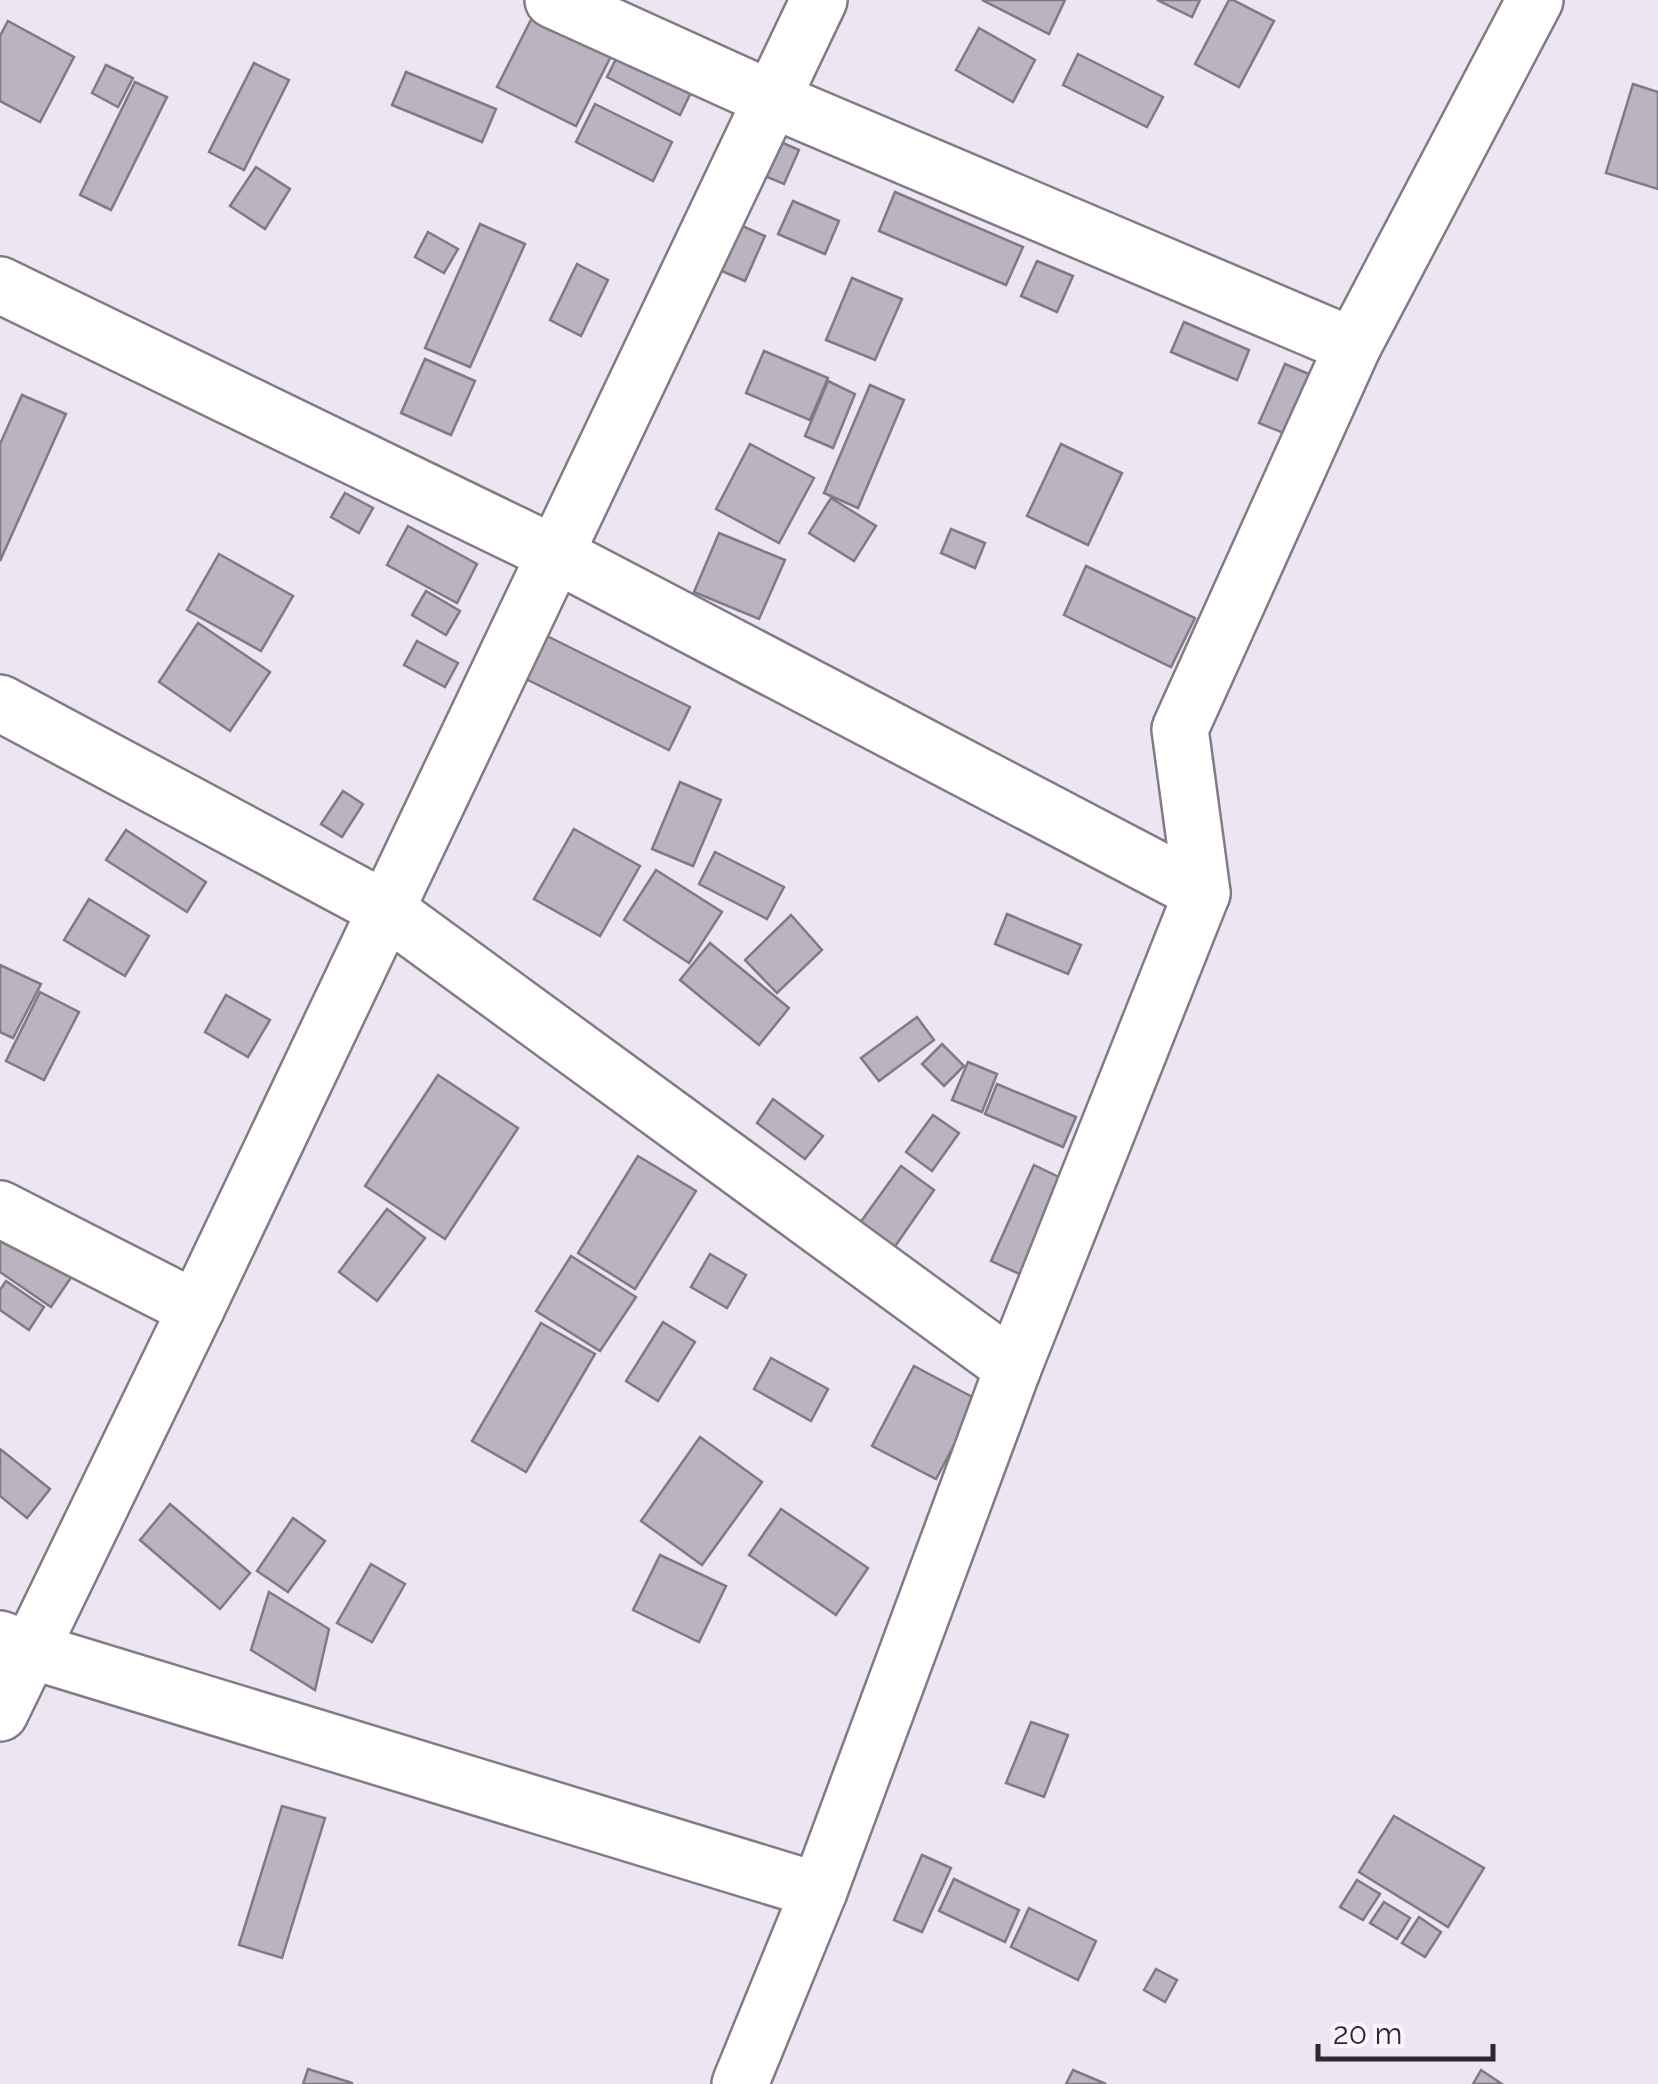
<svg xmlns="http://www.w3.org/2000/svg" width="1658" height="2084" viewBox="0 0 1658 2084" font-family="Raleway,sans-serif">
  <style>
    .building { fill: #bbb3bf; stroke: #817985; stroke-width: 2.5 }
    .lines { fill: none; stroke-linecap: round; stroke-linejoin: round }
    .street-casing { stroke: #827b86; stroke-width: 60 }
    .street { stroke: #fff; stroke-width: 55 }
  </style>
  <rect width="100%" height="100%" fill="#ede5f2"/>
  <!-- building -->
  <g class="building">
    <path d="M541,0L620,38L576,126L497,87Z"/>
    <path d="M982,0H1065L1049,34Z"/>
    <path d="M1157,0H1200L1192,17Z"/>
    <path d="M1229,0H1233L1274,21L1239,87L1195,64Z"/>
    <path d="M8,21L74,57L40,122L0,101V36Z"/>
    <path d="M979,28L1035,60L1013,102L956,70Z"/>
    <path d="M626,39L699,76L680,115L607,77Z"/>
    <path d="M1078,54L1163,97L1147,127L1063,85Z"/>
    <path d="M254,63L289,80L244,170L209,152Z"/>
    <path d="M106,65L133,78L118,107L92,93Z"/>
    <path d="M406,72L496,109L482,142L392,105Z"/>
    <path d="M135,82L167,97L111,210L80,195Z"/>
    <path d="M1633,84L1658,92V189L1606,173Z"/>
    <path d="M595,104L672,142L653,181L576,142Z"/>
    <path d="M760,133L799,150L784,184L745,168Z"/>
    <path d="M256,167L290,189L265,229L230,206Z"/>
    <path d="M895,192L1023,247L1006,285L879,231Z"/>
    <path d="M793,201L839,221L825,254L778,234Z"/>
    <path d="M720,216L765,236L745,281L701,262Z"/>
    <path d="M480,224L525,244L470,367L425,348Z"/>
    <path d="M428,232L458,249L444,273L415,257Z"/>
    <path d="M1037,261L1073,276L1057,312L1021,296Z"/>
    <path d="M577,264L608,280L581,336L550,320Z"/>
    <path d="M852,278L902,299L875,360L826,340Z"/>
    <path d="M1184,322L1249,350L1237,380L1171,352Z"/>
    <path d="M764,351L828,378L810,420L746,393Z"/>
    <path d="M425,359L475,381L451,435L401,413Z"/>
    <path d="M1285,364L1328,382L1303,441L1259,423Z"/>
    <path d="M828,381L855,394L833,448L805,436Z"/>
    <path d="M870,385L904,400L858,508L824,493Z"/>
    <path d="M22,395L66,414L0,561V444Z"/>
    <path d="M750,444L814,478L779,543L716,509Z"/>
    <path d="M1061,444L1122,473L1088,545L1027,516Z"/>
    <path d="M345,493L373,508L359,533L331,517Z"/>
    <path d="M831,498L876,526L854,561L809,533Z"/>
    <path d="M408,526L477,564L457,603L387,565Z"/>
    <path d="M951,529L985,543L975,568L941,553Z"/>
    <path d="M719,533L785,560L759,619L694,592Z"/>
    <path d="M219,554L293,596L261,651L187,610Z"/>
    <path d="M1086,566L1195,618L1171,667L1064,615Z"/>
    <path d="M426,591L460,611L446,635L412,615Z"/>
    <path d="M198,623L270,672L230,731L159,682Z"/>
    <path d="M537,631L690,707L669,750L516,674Z"/>
    <path d="M417,641L458,663L445,687L404,665Z"/>
    <path d="M680,782L721,800L693,866L652,849Z"/>
    <path d="M343,791L363,804L342,837L321,824Z"/>
    <path d="M574,829L640,866L600,936L534,899Z"/>
    <path d="M126,830L206,882L187,912L106,860Z"/>
    <path d="M715,852L784,887L767,919L699,884Z"/>
    <path d="M656,870L722,912L689,963L624,920Z"/>
    <path d="M89,899L149,936L125,976L64,940Z"/>
    <path d="M1007,914L1081,945L1068,974L995,944Z"/>
    <path d="M791,915L822,950L777,993L745,960Z"/>
    <path d="M710,943L789,1008L759,1045L680,980Z"/>
    <path d="M0,965L41,984L13,1038L0,1032Z"/>
    <path d="M40,992L79,1012L44,1080L6,1061Z"/>
    <path d="M226,995L270,1020L248,1057L205,1032Z"/>
    <path d="M917,1017L934,1040L879,1081L861,1058Z"/>
    <path d="M942,1044L964,1066L944,1086L922,1064Z"/>
    <path d="M968,1062L997,1074L982,1112L952,1100Z"/>
    <path d="M438,1075L518,1128L445,1239L365,1186Z"/>
    <path d="M997,1084L1076,1117L1063,1147L985,1114Z"/>
    <path d="M773,1099L823,1136L805,1159L757,1123Z"/>
    <path d="M933,1115L959,1133L932,1171L906,1152Z"/>
    <path d="M638,1156L696,1191L635,1289L578,1253Z"/>
    <path d="M1034,1165L1069,1182L1026,1277L991,1261Z"/>
    <path d="M901,1166L934,1190L887,1258L852,1234Z"/>
    <path d="M387,1209L425,1238L377,1301L339,1272Z"/>
    <path d="M0,1230L72,1276L51,1307L0,1272Z"/>
    <path d="M710,1254L746,1275L727,1308L691,1287Z"/>
    <path d="M571,1256L636,1297L600,1351L536,1311Z"/>
    <path d="M6,1281L44,1307L29,1330L0,1310V1290Z"/>
    <path d="M663,1322L695,1342L658,1401L626,1381Z"/>
    <path d="M541,1323L595,1354L526,1472L472,1441Z"/>
    <path d="M771,1358L828,1389L811,1421L754,1389Z"/>
    <path d="M914,1366L978,1400L936,1479L872,1446Z"/>
    <path d="M700,1437L762,1482L702,1565L641,1521Z"/>
    <path d="M0,1449L50,1489L27,1518L0,1496Z"/>
    <path d="M170,1504L250,1573L220,1609L140,1540Z"/>
    <path d="M781,1509L868,1568L836,1615L749,1555Z"/>
    <path d="M293,1518L325,1541L288,1592L257,1571Z"/>
    <path d="M660,1555L726,1586L699,1642L633,1610Z"/>
    <path d="M371,1564L405,1584L372,1642L337,1623Z"/>
    <path d="M269,1592L329,1629L315,1690L251,1650Z"/>
    <path d="M1031,1722L1068,1735L1044,1797L1006,1783Z"/>
    <path d="M282,1806L325,1818L282,1958L239,1945Z"/>
    <path d="M1394,1816L1484,1868L1448,1927L1359,1872Z"/>
    <path d="M922,1855L951,1868L922,1932L894,1920Z"/>
    <path d="M954,1879L1019,1910L1005,1942L939,1911Z"/>
    <path d="M1357,1880L1380,1894L1363,1920L1340,1907Z"/>
    <path d="M1384,1902L1410,1918L1397,1939L1370,1923Z"/>
    <path d="M1029,1908L1096,1941L1078,1980L1011,1947Z"/>
    <path d="M1419,1917L1441,1932L1425,1957L1402,1943Z"/>
    <path d="M1156,1969L1177,1980L1165,2002L1144,1990Z"/>
    <path d="M308,2069L352,2083V2084H303Z"/>
    <path d="M1073,2070L1106,2084H1066Z"/>
    <path d="M1481,2070L1502,2084H1473Z"/>
  </g>
  <g class="lines">
    <defs>
      <g id="street">
        <path d="M553,0L771,99L1353,346"/>
        <path d="M0,285L555,554L1202,893"/>
        <path d="M0,703L385,909L1013,1368"/>
        <path d="M0,1209L196,1309"/>
        <path d="M0,1639L32,1651L819,1891"/>
        <path d="M0,1713L196,1309L819,0"/>
        <path d="M740,2084L819,1891L1013,1368L1202,893L1180,729L1353,346L1535,0"/>
      </g>
    </defs>
    <!-- street casing -->
    <use href="#street" class="street-casing"/>
    <!-- street -->
    <use href="#street" class="street"/>
  </g>
  <!-- scale -->
  <path d="M1318 2044v15h175v-15" fill="none" stroke="#2d2a2f" stroke-width="5"/>
  <text x="1333" y="2044" font-size="30" fill="#2d2a2f" stroke="#faf3fe" stroke-width="8" paint-order="stroke">20 m</text>
</svg>
